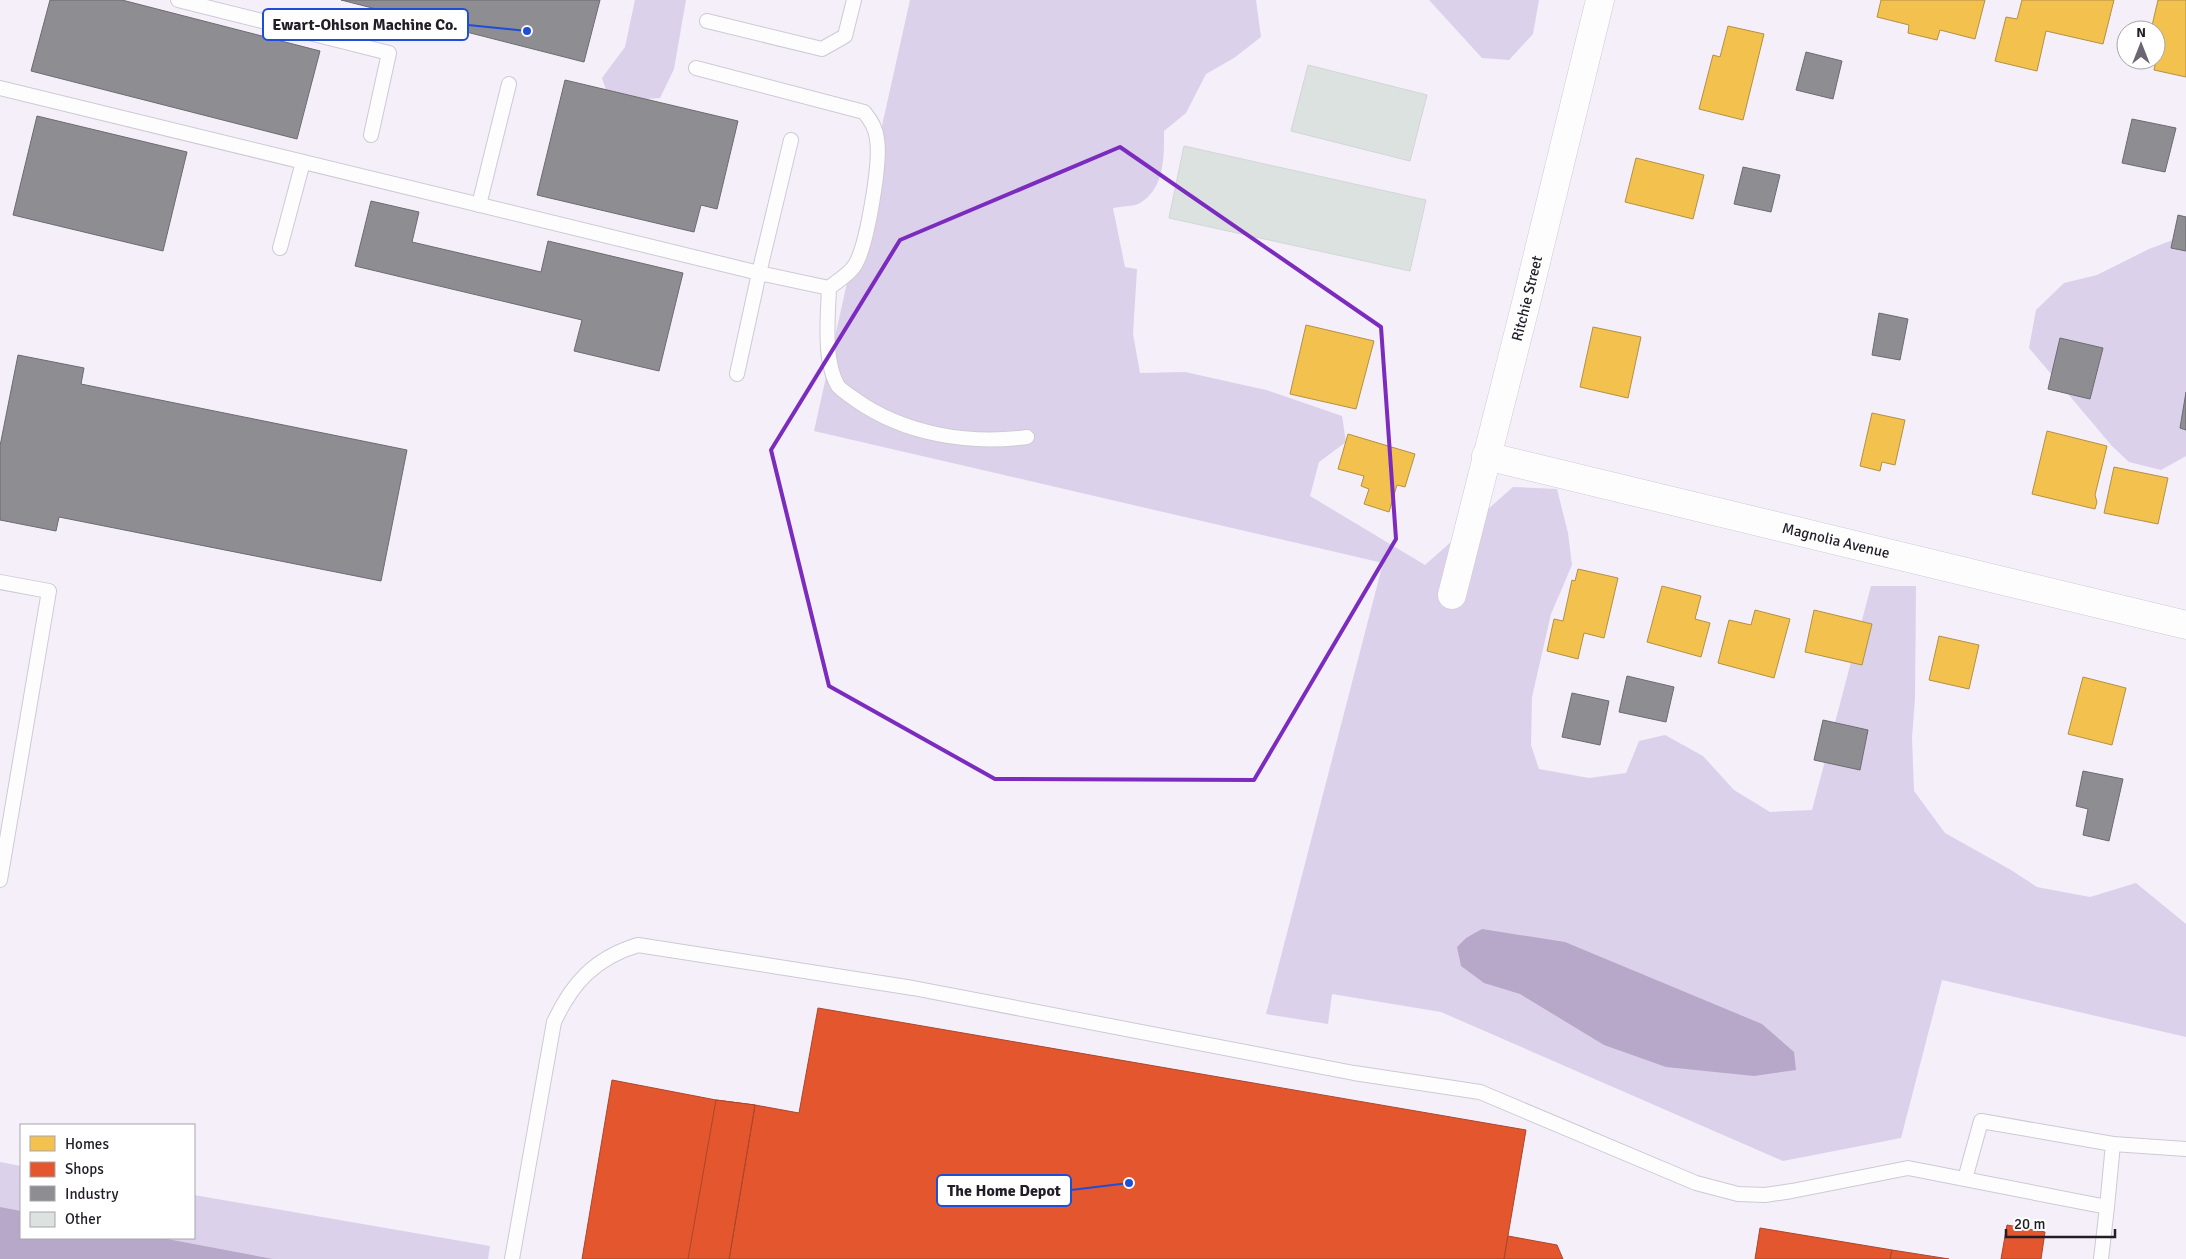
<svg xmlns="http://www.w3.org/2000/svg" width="2186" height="1259" viewBox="0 0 2186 1259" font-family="Signika,sans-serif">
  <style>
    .green { fill: #dcd1ea }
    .water { fill: #b7a8c9 }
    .homes { fill: #f2c14e; stroke: #b49042 }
    .shops { fill: #e4572e; stroke: #aa462c }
    .industry { fill: #8d8d92; stroke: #6d6b72 }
    .building { fill: #dce2e0; stroke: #d3d6d6 }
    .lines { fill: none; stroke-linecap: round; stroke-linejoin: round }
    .lane-casing { stroke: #cecad4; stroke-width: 16 }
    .street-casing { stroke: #cecad4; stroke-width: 29 }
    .lane { stroke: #fdfdfe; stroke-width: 14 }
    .street { stroke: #fdfdfe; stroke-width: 28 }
    .marked { fill: none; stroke: #7b2cbf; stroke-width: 4; stroke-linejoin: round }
    .labels { text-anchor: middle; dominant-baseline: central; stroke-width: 5; stroke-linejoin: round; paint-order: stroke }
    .street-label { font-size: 15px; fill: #221d27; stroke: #fff }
    .leader { fill: none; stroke: #1d4ed8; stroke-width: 2 }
    .callout-dot { fill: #1d4ed8; stroke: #fff; stroke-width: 2 }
    .callout { fill: #fff; stroke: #1d4ed8; stroke-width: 2 }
    .callout-label { font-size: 16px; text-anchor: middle; font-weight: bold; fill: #221d27 }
  </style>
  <rect width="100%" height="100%" fill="#f4eff9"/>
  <!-- green -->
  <g class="green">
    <path d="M635,0H686L674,69L660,98L647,99L606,90L602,78L625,47Z"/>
    <path d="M910,0H1256L1261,37L1234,58L1206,74L1186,113L1164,131C1164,156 1165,188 1140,203C1133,207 1121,206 1113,208L1125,267L1137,269L1133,334L1140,373L1185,372L1266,390L1342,416L1346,442L1319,462L1310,496L1425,565L1513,487L1557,489L1568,533L1572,565L1551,614L1532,697L1531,745L1539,769L1589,778L1626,773L1639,741L1665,735L1703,756L1734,790L1770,812L1812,810L1871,586H1916L1915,698L1912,738L1914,791L1945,833L2011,870L2037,887L2090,897L2136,883L2186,924V1037L1942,980L1901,1138L1783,1161L1441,1012L1332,994L1328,1024L1266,1014L1383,563L814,431Z"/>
    <path d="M1429,0H1539L1533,34L1509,60L1482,58Z"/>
    <path d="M2186,235V456L2161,470L2129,462L2112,446L2029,348L2036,310L2064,283L2097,275L2149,249Z"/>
    <path d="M0,1162L21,1166V1238H194V1195L490,1246L488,1259H0Z"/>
  </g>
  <!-- water -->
  <g class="water">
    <path d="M1482,929L1565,942L1762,1024L1794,1052L1796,1070L1754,1076L1666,1067L1604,1045L1520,994L1484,983L1461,966L1457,947L1466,938Z"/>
    <path d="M0,1207L21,1211V1238H162L273,1259H0Z"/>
  </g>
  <!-- homes -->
  <g class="homes">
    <path d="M1881,0H1985L1975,39L1940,30L1937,40L1908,33L1909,25L1877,17Z"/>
    <path d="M2022,0H2114L2103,44L2046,31L2037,71L1995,61L2006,17L2017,19Z"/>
    <path d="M2158,0H2186V77L2154,70L2161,37L2156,36V30H2151Z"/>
    <path d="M1728,26L1764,34L1743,120L1699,109L1713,55L1720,57Z"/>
    <path d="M1636,158L1704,175L1693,219L1625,202Z"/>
    <path d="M1306,325L1374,341L1356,409L1290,394Z"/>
    <path d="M1593,327L1641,337L1628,398L1580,387Z"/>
    <path d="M1872,413L1905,420L1895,465L1882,462L1880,471L1860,466Z"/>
    <path d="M2047,431L2107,446L2095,495L2097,502L2095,509L2032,494Z"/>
    <path d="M1348,434L1415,454L1405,487L1397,485L1389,512L1364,504L1369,489L1361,486L1364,476L1338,469Z"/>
    <path d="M2114,467L2168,478L2158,524L2104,513Z"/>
    <path d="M1578,569L1618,578L1604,638L1584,633L1578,659L1547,651L1554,619L1563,621L1572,580L1575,581Z"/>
    <path d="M1662,586L1701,596L1695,619L1710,623L1701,657L1647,642Z"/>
    <path d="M1755,610L1790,619L1774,678L1718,663L1729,620L1751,625Z"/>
    <path d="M1814,610L1872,624L1862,665L1805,652Z"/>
    <path d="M1939,636L1979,645L1969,689L1929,680Z"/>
    <path d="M2083,677L2126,688L2112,745L2068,734Z"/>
  </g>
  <!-- shops -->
  <g class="shops">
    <path d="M818,1008L1526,1130L1504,1259H729L755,1105L799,1113Z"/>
    <path d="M612,1080L716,1100L755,1105L729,1259H582Z"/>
    <path d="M716,1100L755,1105L729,1259H688Z"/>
    <path d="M2007,1225L2045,1232L2041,1259H2001Z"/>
    <path d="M1760,1228L1892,1250L1890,1259H1755Z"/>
    <path d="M1508,1236L1557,1245L1563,1259H1504Z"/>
    <path d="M1892,1250L1949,1259H1890Z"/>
  </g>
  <!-- industry -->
  <g class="industry">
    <path d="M50,0H122L320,51L297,139L31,71Z"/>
    <path d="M341,0H600L584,62Z"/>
    <path d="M1806,52L1842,61L1833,99L1796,90Z"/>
    <path d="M565,80L738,121L717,209L701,205L694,232L537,195Z"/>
    <path d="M37,116L187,152L163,251L13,215Z"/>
    <path d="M2132,119L2176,128L2165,172L2122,163Z"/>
    <path d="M1743,167L1780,175L1771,212L1734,204Z"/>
    <path d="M371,201L419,212L412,242L541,272L548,241L683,273L659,371L574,351L582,320L355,266Z"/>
    <path d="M2178,215L2186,217V251L2171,248Z"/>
    <path d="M1879,313L1908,319L1900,360L1872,355Z"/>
    <path d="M2060,338L2103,348L2090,399L2048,389Z"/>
    <path d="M18,355L84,368L81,384L407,450L381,581L59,517L56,531L0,520V446Z"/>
    <path d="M2186,392V430L2180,428Z"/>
    <path d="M1627,676L1674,687L1666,722L1619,712Z"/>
    <path d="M1572,693L1609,701L1600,745L1562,737Z"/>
    <path d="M1823,720L1868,730L1860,770L1814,760Z"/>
    <path d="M2083,771L2123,779L2109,841L2083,835L2088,809L2076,806Z"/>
  </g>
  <!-- building -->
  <g class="building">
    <path d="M1308,65L1427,95L1410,161L1291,131Z"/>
    <path d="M1184,146L1426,200L1410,271L1169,218Z"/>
  </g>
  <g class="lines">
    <defs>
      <g id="lane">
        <path d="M178,0L389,53L371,135"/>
        <path d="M707,21L822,49L845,36L854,0"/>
        <path d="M696,68L864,112C870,119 876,129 877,139C881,162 867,246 855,265C850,274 837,281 829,288L759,273L737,374"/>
        <path d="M0,88L759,273L791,140"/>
        <path d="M479,205L509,84"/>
        <path d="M280,248L303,162"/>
        <path d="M829,288C828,316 823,361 838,386C842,391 851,396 856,400C904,434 969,445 1027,437"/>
        <path d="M0,582L49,591L0,880"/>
        <path d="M2113,1144L2186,1149"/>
        <path d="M1965,1179L1981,1121L2113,1144L2107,1207"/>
        <path d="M512,1259L554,1022C572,983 595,958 638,945L913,988L1354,1073L1480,1092L1696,1183L1738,1194L1765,1195L1792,1191L1908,1168L2107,1207L2101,1259"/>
      </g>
      <g id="street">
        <path id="s1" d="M1486,456L2186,625"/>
        <path id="s2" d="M1452,595L1525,307L1600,0"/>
      </g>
    </defs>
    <!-- lane casing -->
    <use href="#lane" class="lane-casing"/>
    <!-- street casing -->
    <use href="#street" class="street-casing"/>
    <!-- lane -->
    <use href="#lane" class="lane"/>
    <!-- street -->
    <use href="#street" class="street"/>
  </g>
  <!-- marked area -->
  <path class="marked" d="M1120,147L1381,327L1396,539L1254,780L995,779L829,686L771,450L900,240Z"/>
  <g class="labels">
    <!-- street labels -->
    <g class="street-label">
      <text stroke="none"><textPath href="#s2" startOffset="306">Ritchie Street</textPath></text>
      <text stroke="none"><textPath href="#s1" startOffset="360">Magnolia Avenue</textPath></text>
    </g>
  </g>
  <!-- callouts -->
  <path class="leader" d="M527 31L468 25M1129 1183L1071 1190"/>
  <g class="callout-dot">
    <circle cx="527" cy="31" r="5"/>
    <circle cx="1129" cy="1183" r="5"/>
  </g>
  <g class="callout">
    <rect x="263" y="9" width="205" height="31" rx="5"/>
    <rect x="937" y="1175" width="134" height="31" rx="5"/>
  </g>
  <g class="callout-label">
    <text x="365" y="30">Ewart-Ohlson Machine Co.</text>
    <text x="1004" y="1196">The Home Depot</text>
  </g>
  <!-- legend -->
  <rect x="20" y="1124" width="175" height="115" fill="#ffffff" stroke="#a7a5a9"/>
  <rect x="30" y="1136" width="25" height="15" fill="#f2c14e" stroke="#a7a5a9"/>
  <text x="65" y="1149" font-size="15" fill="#221d27">Homes</text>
  <rect x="30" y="1162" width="25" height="15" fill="#e4572e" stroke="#a7a5a9"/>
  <text x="65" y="1174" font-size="15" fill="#221d27">Shops</text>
  <rect x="30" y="1186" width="25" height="15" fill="#8d8d92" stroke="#a7a5a9"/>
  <text x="65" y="1199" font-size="15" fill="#221d27">Industry</text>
  <rect x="30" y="1212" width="25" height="15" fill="#dce2e0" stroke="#a7a5a9"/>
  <text x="65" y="1224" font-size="15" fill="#221d27">Other</text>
  <!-- north arrow -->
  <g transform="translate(2141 45)"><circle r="24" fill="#ffffff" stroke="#a7a5a9"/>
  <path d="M0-4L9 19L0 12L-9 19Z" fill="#6c6670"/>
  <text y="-8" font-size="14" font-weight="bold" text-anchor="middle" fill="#221d27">N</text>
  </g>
  <!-- scale -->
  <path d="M2006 1229v8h109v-8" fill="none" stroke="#221d27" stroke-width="2.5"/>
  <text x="2014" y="1229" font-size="15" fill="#221d27" stroke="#ffffff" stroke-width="4" paint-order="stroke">20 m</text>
</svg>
